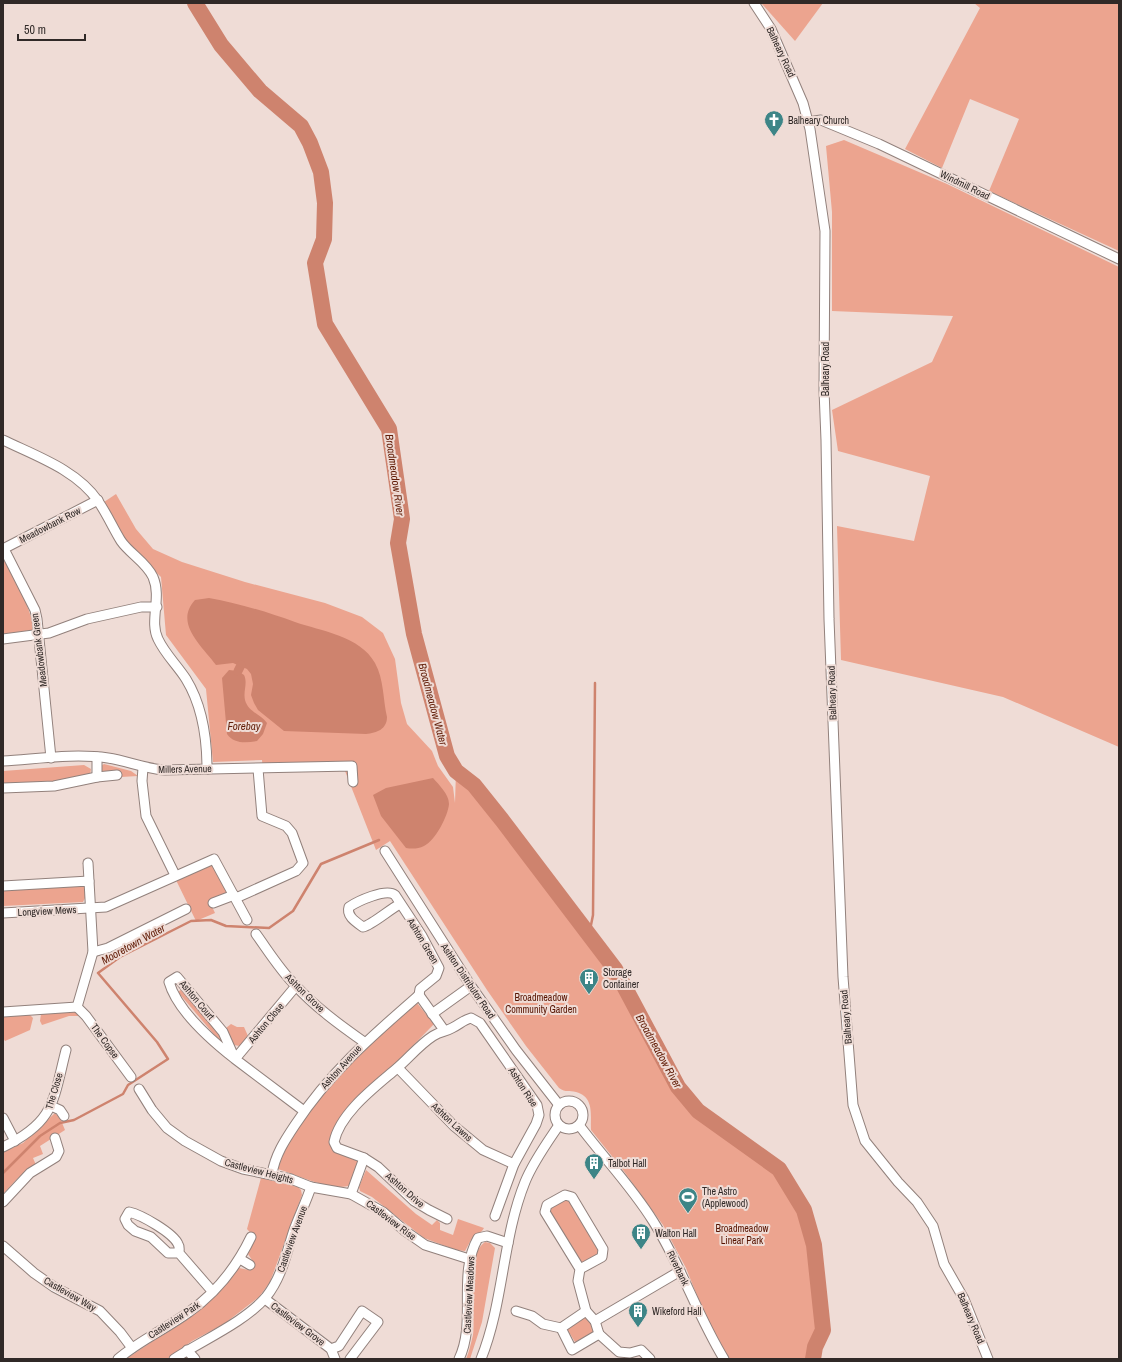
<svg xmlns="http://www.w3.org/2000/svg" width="1122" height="1362" viewBox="0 0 1122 1362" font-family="'Archivo Narrow',sans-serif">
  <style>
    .green { fill: #eca48f }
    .water { fill: #ce836e }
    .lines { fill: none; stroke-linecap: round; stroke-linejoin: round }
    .stream { stroke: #ce836e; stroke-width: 2.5 }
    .canal { stroke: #ce836e; stroke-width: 9 }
    .river { stroke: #ce836e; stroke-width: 16 }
    .minor-casing { stroke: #92817c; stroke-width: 11 }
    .minor { stroke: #fff; stroke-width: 9 }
    .labels { text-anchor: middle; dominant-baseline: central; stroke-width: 4; stroke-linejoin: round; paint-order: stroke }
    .street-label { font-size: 10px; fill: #302927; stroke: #efdcd6 }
    .poi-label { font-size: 10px; fill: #302927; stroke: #efdcd6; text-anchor: start }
    .park-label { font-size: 10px; fill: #561300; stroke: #efdcd6 }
    .water-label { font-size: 11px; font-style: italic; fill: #631f0a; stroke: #efdcd6 }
  </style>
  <rect width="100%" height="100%" fill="#efdcd6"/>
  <!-- green -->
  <g class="green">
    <path d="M761,3H823L795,41Z"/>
    <path d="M974,3H1119V251L989,191L1019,119L970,99L942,168L905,149L980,8Z"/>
    <path d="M844,140L947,184L1119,267V747L1003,697L841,660L837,526L914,541L930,476L838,451L832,410L932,362L953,316L832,311V212L826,146Z"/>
    <path d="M116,494L136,529L153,549L182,562L245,582L325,603L362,617L383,633L395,659L401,703L407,724L432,751L438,766L453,787L455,803L456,771L474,785L505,820L615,969L678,1087L698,1111L779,1169L804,1210L814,1245L823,1330L815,1347L813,1359H729L704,1313L686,1268L663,1225L623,1170L591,1130C590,1116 595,1097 576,1092C569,1090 566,1093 559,1088L526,1046L487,990L390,841L376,850L345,771L263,772L262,760L213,762L206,689L166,635L161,577L122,540L104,502Z"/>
    <path d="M3,559C12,569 35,618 33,630L3,634Z"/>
    <path d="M104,764L131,771L138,776L121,777L119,772L102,771L101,766Z"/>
    <path d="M84,765L91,769L90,775L53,783L3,785V771Z"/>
    <path d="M211,864L215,865L228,892L209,900L215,913L196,921L176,880Z"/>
    <path d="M82,885L85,887L87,897L85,898L83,902L3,906V890Z"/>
    <path d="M183,988L219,1032L224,1041L222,1044L178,992Z"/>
    <path d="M417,1003L434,1024L394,1065L360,1094L346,1112L331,1139L359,1160L350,1185C334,1193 295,1174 278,1169L277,1163L306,1114L350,1060Z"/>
    <path d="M75,1012L81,1016H69L42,1025L40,1021L41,1014Z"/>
    <path d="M29,1014L33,1018L30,1030L5,1041L3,1038V1016Z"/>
    <path d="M231,1024L237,1027H244L248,1036L240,1046L233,1045L226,1028Z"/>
    <path d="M55,1113L60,1118L65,1130L40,1146L43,1154L33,1158L36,1165L18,1178L3,1194V1152L23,1143Z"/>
    <path d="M366,1170L416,1214L432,1225L437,1220L440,1223V1230L453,1235L458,1219L484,1228L482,1231L471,1240L465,1251L456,1250L424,1238L372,1197L360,1191L359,1187Z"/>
    <path d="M261,1178L298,1187L301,1190L302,1195L270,1282L259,1297L224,1324L192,1341L167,1359H126L201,1309L220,1291L239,1268L249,1270L254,1263L248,1254L255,1238L247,1229Z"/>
    <path d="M568,1198L599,1248V1253L584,1263L580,1262L551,1213L550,1207Z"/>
    <path d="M485,1242L490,1243L495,1248L482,1322L470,1359H466C469,1352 471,1343 473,1335C476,1313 465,1255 485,1242Z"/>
    <path d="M585,1316L590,1319L594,1332L575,1342L567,1329Z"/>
  </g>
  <!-- water -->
  <g class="water">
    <path d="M209,598C238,603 267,612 295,622C321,631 360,636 375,663C384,679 383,700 387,717C387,729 377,733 366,734L284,731L258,710L254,703L251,695L253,684L251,674L247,669L233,663L216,665C201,645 174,623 195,600Z"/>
    <path d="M229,670L238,671L244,675C248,683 243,691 245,700C248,712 261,714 267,723L263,734L257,741C246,743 234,744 227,734L222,678Z"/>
    <path d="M433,778C439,785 449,794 449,804C448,816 435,841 424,846C418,849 412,849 406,848L381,816L373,795L386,788Z"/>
  </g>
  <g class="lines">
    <!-- stream -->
    <g class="stream">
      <path d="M589,935L593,915L595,683"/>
      <path d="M3,1173L40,1136L60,1123L74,1120L123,1094L128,1085L168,1059L157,1042L98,973L120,957L191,921L211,920L226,926L269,928L293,911L321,864L379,840"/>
    </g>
    <!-- canal -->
    <path class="canal" d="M238,671L241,665"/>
    <!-- river -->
    <path class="river" d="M195,3L221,45L260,91L301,126L310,143L321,172L325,203L324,239L315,263L325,324L389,429L402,519L398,543L414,634L447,756L456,771L474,785L502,820L615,969L678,1087L698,1111L779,1169L804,1210L814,1245L823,1330L815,1347L813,1359"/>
    <defs>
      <g id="minor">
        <path d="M754,3L771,29L803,103L810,129L825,231L824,390L826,440L829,619L843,977L853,1105L865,1141L898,1182L917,1202L933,1226L944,1264L964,1299L988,1359"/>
        <path d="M808,122L821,120L879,144L1119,259"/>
        <path d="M3,440C36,456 77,470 98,501C107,514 113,528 121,541C130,554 146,562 153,577C162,598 149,621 158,639C165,654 177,665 186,679C202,705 207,739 207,769"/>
        <path d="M3,549L98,500"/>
        <path d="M4,549L35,610L37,619L51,758"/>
        <path d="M3,639L49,633L87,619L141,607H157"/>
        <path d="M3,761C37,759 74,753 108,758C128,761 145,769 165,770L352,766L353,782"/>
        <path d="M143,768L142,781L146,816L175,875"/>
        <path d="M97,777V757"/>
        <path d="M3,788L54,786L97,777L117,775"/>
        <path d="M385,851L471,986L516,1050L559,1105"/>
        <path d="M88,863L89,881"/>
        <path d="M3,886L89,881L93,952L77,1007L86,1016L131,1077"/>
        <path d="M236,898L296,871L303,863L292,833L286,826L262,816L258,769"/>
        <path d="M213,903L234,895"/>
        <path d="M400,904C390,909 372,925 363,927C356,922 346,916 349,907C358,901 386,888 395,895L422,936L439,968L436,976L420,989L419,995"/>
        <path d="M3,913L106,907L214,859L247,920"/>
        <path d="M256,934C269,952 280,970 295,985C315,1007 340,1025 364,1042"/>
        <path d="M93,952L108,948L186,909"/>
        <path d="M296,986L235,1059C212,1041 177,1010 169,982L177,977L223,1032L235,1059L304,1111"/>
        <path d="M419,995L444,1030"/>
        <path d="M3,1012L77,1007"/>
        <path d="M432,1014L471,986"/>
        <path d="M398,1068L454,1126L483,1150L514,1164"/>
        <path d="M139,1089L152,1110L167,1128L185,1141L221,1161L243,1169L291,1179L311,1187L351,1194L383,1212L405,1231L425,1245L469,1259"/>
        <circle cx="569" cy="1115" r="14"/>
        <path d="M51,1106L60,1110L64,1116"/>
        <path d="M3,1118L15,1141"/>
        <path d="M579,1125C603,1157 632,1187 653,1221C681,1265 697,1315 724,1359"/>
        <path d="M3,1147C55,1122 53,1101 66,1050"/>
        <path d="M272,1174C275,1155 285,1140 295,1125C330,1072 372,1036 419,995"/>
        <path d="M351,1194L364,1158"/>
        <path d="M3,1202L30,1173L56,1157L59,1151L55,1138"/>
        <path d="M447,1219L429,1210L414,1201L378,1167L364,1158L337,1148L334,1142C340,1113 375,1087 396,1069C409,1058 419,1045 433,1036C441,1031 445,1032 452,1028C459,1025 463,1020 471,1018L480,1023L537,1105L539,1115L536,1124L514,1164L495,1216"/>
        <path d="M3,1246L34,1273L54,1287L100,1311L120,1332L132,1348"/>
        <path d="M179,1253C179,1250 180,1247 178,1244C173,1233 142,1215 129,1212L125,1219L128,1225L135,1231L151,1237L168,1253H179L212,1291"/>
        <path d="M240,1259L250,1265"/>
        <path d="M580,1269L602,1257L603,1249L572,1197L565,1195L547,1205L545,1212L580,1269L578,1281L586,1311"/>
        <path d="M265,1299L331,1349L335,1359"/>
        <path d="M516,1311L532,1316L543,1324L561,1328"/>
        <path d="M586,1311L595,1321L599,1334L572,1350L561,1328Z"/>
        <path d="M595,1321L680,1271"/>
        <path d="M599,1334L619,1352L630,1353L641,1350L650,1359"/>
        <path d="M331,1349L339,1346L362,1311L378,1322L350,1359"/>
        <path d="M187,1350L195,1359"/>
        <path d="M118,1359C140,1340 166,1329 189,1312C216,1293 237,1266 251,1237"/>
        <path d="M174,1359C201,1341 245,1322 266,1297C282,1277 286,1254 294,1230C299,1216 306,1202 311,1187"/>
        <path d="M459,1359C477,1321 457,1275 478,1238L487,1236L508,1243"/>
        <path d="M481,1359C504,1302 502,1239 525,1182C533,1162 547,1143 559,1125"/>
      </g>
    </defs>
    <!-- minor casing -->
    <use href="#minor" class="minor-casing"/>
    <!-- minor -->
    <use href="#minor" class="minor"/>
  </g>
  <!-- icons -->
  <defs>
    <symbol id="church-pin" viewBox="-11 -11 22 30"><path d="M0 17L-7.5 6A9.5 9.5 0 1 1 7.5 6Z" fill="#3d8587" stroke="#efdcd6"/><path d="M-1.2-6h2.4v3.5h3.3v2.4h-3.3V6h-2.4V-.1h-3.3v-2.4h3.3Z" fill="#fff"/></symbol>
    <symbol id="building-pin" viewBox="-11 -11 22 30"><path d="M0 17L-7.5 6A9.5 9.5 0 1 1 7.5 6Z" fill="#3d8587" stroke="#efdcd6"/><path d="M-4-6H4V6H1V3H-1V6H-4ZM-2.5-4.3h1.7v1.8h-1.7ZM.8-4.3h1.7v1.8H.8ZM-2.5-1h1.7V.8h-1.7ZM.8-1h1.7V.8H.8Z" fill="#fff"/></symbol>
    <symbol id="stadium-pin" viewBox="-11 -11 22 30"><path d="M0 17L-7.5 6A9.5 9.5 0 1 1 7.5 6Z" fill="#3d8587" stroke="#efdcd6"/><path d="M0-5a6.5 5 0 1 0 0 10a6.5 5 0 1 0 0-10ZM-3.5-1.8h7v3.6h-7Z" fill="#fff"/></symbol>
  </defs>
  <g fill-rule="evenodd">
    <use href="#church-pin" x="763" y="109" width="22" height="30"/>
    <use href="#building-pin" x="578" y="967" width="22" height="30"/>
    <use href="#building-pin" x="583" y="1152" width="22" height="30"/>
    <use href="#stadium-pin" x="677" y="1186" width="22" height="30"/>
    <use href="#building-pin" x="630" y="1222" width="22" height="30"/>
    <use href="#building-pin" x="627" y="1300" width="22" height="30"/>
  </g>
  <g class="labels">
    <!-- street labels -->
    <g class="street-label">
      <text transform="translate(781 52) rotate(65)">Balheary Road</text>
      <text transform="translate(965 185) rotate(26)">Windmill Road</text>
      <text transform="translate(825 369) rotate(-90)">Balheary Road</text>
      <text transform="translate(50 525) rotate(-27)">Meadowbank Row</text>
      <text transform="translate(39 650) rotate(-97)">Meadowbank Green</text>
      <text transform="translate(832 693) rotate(-92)">Balheary Road</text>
      <text transform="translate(185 769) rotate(-1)">Millers Avenue</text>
      <text transform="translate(47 911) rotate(-3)">Longview Mews</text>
      <text transform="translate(423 941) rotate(59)">Ashton Green</text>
      <text transform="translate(468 981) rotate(56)">Ashton Distributor Road</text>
      <text transform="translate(305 993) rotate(44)">Ashton Grove</text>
      <text transform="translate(197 1000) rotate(50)">Ashton Court</text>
      <text transform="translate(846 1017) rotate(-95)">Balheary Road</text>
      <text transform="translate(266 1023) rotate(-50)">Ashton Close</text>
      <text transform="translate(105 1041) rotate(54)">The Copse</text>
      <text transform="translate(341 1067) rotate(-48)">Ashton Avenue</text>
      <text transform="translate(523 1087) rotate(57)">Ashton Rise</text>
      <text transform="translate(54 1091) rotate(-73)">The Close</text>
      <text transform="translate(452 1122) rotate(43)">Ashton Lawns</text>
      <text transform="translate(259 1171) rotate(15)">Castleview Heights</text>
      <text transform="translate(405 1190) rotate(41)">Ashton Drive</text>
      <text transform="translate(391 1220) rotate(37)">Castleview Rise</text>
      <text transform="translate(292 1239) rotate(-70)">Castleview Avenue</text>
      <text transform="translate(678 1268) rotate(64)">Riverbank</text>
      <text transform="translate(70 1294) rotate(30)">Castleview Way</text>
      <text transform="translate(469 1295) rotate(-87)">Castleview Meadows</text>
      <text transform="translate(971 1318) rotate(67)">Balheary Road</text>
      <text transform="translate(174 1320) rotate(-33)">Castleview Park</text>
      <text transform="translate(298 1324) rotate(37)">Castleview Grove</text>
    </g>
    <!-- poi labels -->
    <g class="poi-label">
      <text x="788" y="120">Balheary Church</text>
      <text x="603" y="972">Storage<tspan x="603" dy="12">Container</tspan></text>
      <text x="608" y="1163">Talbot Hall</text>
      <text x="702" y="1191">The Astro<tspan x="702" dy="12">(Applewood)</tspan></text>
      <text x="655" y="1233">Walton Hall</text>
      <text x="652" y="1311">Wikeford Hall</text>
    </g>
    <!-- park labels -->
    <g class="park-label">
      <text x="541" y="997">Broadmeadow<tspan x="541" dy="12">Community Garden</tspan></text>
      <text x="742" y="1228">Broadmeadow<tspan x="742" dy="12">Linear Park</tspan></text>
    </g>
    <!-- water labels -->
    <g class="water-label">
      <text transform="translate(395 475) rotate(82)">Broadmeadow River</text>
      <text transform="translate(433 704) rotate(75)">Broadmeadow Water</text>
      <text x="244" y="726">Forebay</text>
      <text transform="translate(133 944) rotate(-29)">Mooretown Water</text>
      <text transform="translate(659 1051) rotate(61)">Broadmeadow River</text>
    </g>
  </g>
  <!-- border -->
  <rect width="1122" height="1362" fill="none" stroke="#302927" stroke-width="8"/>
  <!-- scale -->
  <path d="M18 34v6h67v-6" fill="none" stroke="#302927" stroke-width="2"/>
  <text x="24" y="34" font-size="12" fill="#302927" stroke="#efdcd6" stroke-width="3" paint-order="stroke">50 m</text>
</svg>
